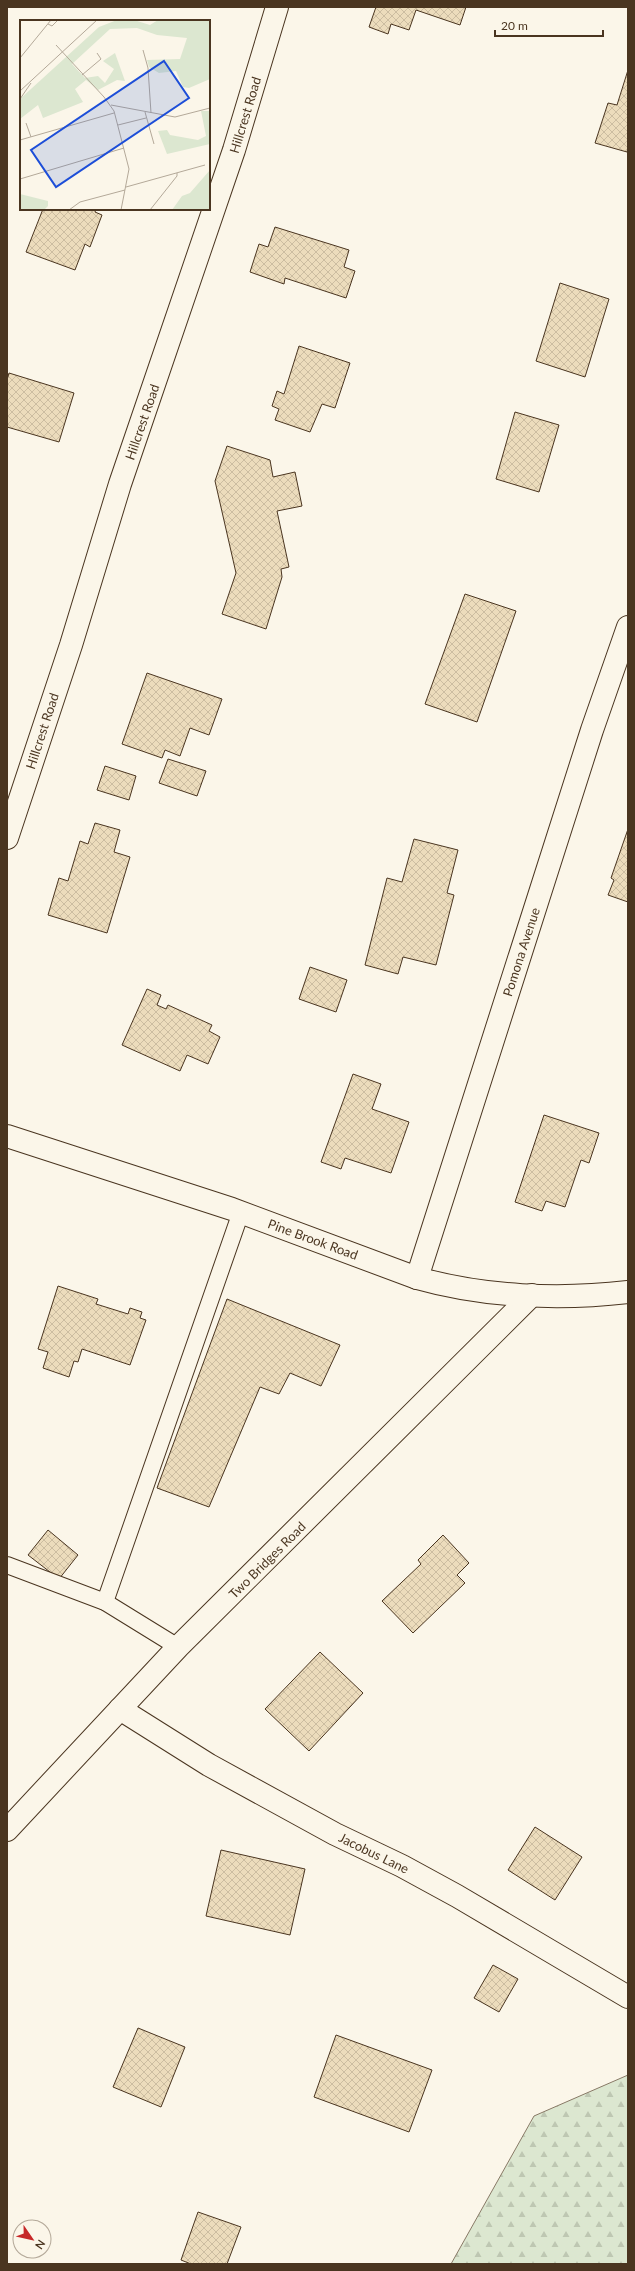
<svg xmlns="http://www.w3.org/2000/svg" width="635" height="2271" viewBox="0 0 635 2271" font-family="Lato,sans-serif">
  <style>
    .forest { fill: url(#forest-firs); stroke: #887966 }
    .building { fill: url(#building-cross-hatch); stroke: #4a3520 }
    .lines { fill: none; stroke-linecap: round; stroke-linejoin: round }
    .service-casing { stroke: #4a3520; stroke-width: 18 }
    .minor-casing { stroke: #4a3520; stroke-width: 24 }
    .tertiary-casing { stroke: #4a3520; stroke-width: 24 }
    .service { stroke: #fbf6e9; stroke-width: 16 }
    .minor { stroke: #fbf6e9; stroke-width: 22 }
    .tertiary { stroke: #fbf6e9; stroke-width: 22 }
    .labels { text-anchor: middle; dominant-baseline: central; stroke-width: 3; stroke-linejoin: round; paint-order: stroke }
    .street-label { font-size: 13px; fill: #4a3520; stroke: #fbf6e9 }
    .inset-road { fill: none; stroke: #b4a999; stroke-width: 1 }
    .view { fill: #1d4ed8; fill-opacity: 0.15; stroke: #1d4ed8; stroke-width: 2 }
    .inset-edge { fill: none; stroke: #4a3520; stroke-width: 2 }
  </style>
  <defs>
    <pattern id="forest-firs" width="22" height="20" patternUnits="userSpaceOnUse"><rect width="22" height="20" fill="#dce7d0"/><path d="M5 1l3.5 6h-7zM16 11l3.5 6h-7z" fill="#bec7b2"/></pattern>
    <pattern id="building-cross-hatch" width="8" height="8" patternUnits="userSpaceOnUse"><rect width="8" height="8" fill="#ecdcbc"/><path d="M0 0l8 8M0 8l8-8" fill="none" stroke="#ccbda1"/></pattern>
  </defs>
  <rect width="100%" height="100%" fill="#fbf6e9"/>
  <!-- forest -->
  <path class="forest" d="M628,2075V2264H451L534,2116Z"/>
  <!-- building -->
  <g class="building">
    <path d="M376,7H466L460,25L416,10L409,30L391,24L388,34L369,27Z"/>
    <path d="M628,70V148L627,152L595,143L608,103L617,105Z"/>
    <path d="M43,209H96L95,212L102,215L90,247L85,244L75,270L26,252Z"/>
    <path d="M275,227L349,250L344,267L355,271L346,298L285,278L284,284L250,272L259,244L268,247Z"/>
    <path d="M560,283L609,299L585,377L536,361Z"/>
    <path d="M299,346L350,363L335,408L322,404L310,432L275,420L279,409L272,406L277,391L284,394Z"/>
    <path d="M9,373L74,393L59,442L7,427V380Z"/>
    <path d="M515,412L559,425L539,492L496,479Z"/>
    <path d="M227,446L270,460L273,477L295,472L302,506L277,511L289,567L281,569L282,577L266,629L222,614L236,573L215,481Z"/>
    <path d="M465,594L516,611L477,722L425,704Z"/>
    <path d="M147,673L222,699L209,735L190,728L180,756L165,750L162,758L122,744Z"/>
    <path d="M168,759L206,771L197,796L159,783Z"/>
    <path d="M105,766L136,776L129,800L97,790Z"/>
    <path d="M95,823L120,830L114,852L130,857L107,933L48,915L59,878L68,881L80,841L88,844Z"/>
    <path d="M628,829V902L608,895L614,880L611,878Z"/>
    <path d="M414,839L458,850L447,893L454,895L436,965L403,957L398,974L365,965L387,878L402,882Z"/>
    <path d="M310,967L347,980L336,1012L299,999Z"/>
    <path d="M147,989L161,995L157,1005L166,1009L168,1005L212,1025L209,1031L220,1037L208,1064L187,1055L180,1071L122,1045Z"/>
    <path d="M353,1074L381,1084L372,1109L409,1122L391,1173L345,1158L341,1169L321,1162Z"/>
    <path d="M544,1115L599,1133L589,1163L581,1160L565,1207L546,1201L542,1211L515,1202Z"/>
    <path d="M58,1286L98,1299L96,1304L128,1314L130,1308L142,1312L140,1318L146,1320L130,1365L82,1349L78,1362L74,1361L69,1377L43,1368L48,1352L38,1349Z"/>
    <path d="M227,1299L340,1345L321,1386L290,1373L279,1394L260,1387L209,1507L157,1488Z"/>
    <path d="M48,1530L78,1555L59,1579L28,1555Z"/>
    <path d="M443,1535L469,1563L457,1575L465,1583L413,1633L382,1601L421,1564L418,1560Z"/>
    <path d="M320,1652L363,1693L309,1751L265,1709Z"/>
    <path d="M535,1827L582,1857L555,1900L508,1870Z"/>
    <path d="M221,1850L305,1869L290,1935L206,1916Z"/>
    <path d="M493,1965L518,1979L499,2012L474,1998Z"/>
    <path d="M138,2028L185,2047L161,2107L113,2087Z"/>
    <path d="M336,2035L432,2070L409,2132L314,2097Z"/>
    <path d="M198,2212L241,2227L227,2264H191L181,2260Z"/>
  </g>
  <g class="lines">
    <defs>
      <g id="service">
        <path d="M7,1565L105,1602L178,1647"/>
        <path d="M105,1602L241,1212"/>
      </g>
      <g id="minor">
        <path d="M7,838L71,645L120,484L234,150L277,7"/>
        <path d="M417,1278L592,730L628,627"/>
        <path d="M120,1709L209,1765L335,1834L402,1866L457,1896L628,1997"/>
        <path d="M7,1830L178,1647L532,1295"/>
      </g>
      <path id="tertiary" d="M7,1136L232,1209L417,1278C484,1297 559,1300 628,1292"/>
    </defs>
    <!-- service casing -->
    <use href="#service" class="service-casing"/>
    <!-- minor casing -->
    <use href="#minor" class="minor-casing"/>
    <!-- tertiary casing -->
    <use href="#tertiary" class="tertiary-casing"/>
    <!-- service -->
    <use href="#service" class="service"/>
    <!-- minor -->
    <use href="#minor" class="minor"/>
    <!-- tertiary -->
    <use href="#tertiary" class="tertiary"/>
  </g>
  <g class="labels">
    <!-- street labels -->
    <g class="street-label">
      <text transform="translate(245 115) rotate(-73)">Hillcrest Road</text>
      <text transform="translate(142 422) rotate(-71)">Hillcrest Road</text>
      <text transform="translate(42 731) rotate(-72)">Hillcrest Road</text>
      <text transform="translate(521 952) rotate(-72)">Pomona Avenue</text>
      <text transform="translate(313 1239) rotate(20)">Pine Brook Road</text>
      <text transform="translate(267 1560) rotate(-45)">Two Bridges Road</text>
      <text transform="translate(374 1853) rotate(26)">Jacobus Lane</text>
    </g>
  </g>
  <!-- overview -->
  <g transform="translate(20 20)">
    <rect width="190" height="190" fill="#fbf6e9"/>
    <path d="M97,0H114L130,5L138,0H190V59L169,68L163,67L156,51L139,53L129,47L127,40L160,39L167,18L137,15L117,8L90,9L52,44L65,58L78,56L85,63L94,49L83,41L95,33L105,61L97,60L78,70L66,60L55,69L63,82L23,98L18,85L0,99V79L79,7ZM181,91H190V124L147,134L138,111L147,110L150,115L178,120L186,116ZM190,150V190H152L162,176L170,173ZM0,174L28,181V186L24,190H0Z" fill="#dce7d0"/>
    <path class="inset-road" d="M28,4L32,6L38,0M36,25L84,77L94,91L109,149L101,190M123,30L128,48L131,93M0,38L31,0M62,55L81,39L77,33M0,71L77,0M0,79L11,63M91,85L155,97L190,88M125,92L134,124M6,103L11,117M98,105L126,98M0,120L94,93M0,159L104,128M106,167L185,145M49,190L60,182L105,170M130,190L157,156V153"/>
    <path class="view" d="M144,41L169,78L36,167L11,130Z"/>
    <rect width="190" height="190" class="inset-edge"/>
  </g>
  <!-- border -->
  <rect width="635" height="2271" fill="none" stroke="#4a3520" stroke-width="16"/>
  <!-- north arrow -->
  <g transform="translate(32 2239) rotate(124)"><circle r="19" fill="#fbf6e9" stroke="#b4a999"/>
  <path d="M0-3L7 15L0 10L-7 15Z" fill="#c62828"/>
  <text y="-6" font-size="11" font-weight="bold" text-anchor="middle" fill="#4a3520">N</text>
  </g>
  <!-- scale -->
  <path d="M495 30v6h108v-6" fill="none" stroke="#4a3520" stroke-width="2"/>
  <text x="501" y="30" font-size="12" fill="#4a3520" stroke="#fbf6e9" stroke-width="3" paint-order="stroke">20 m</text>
</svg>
